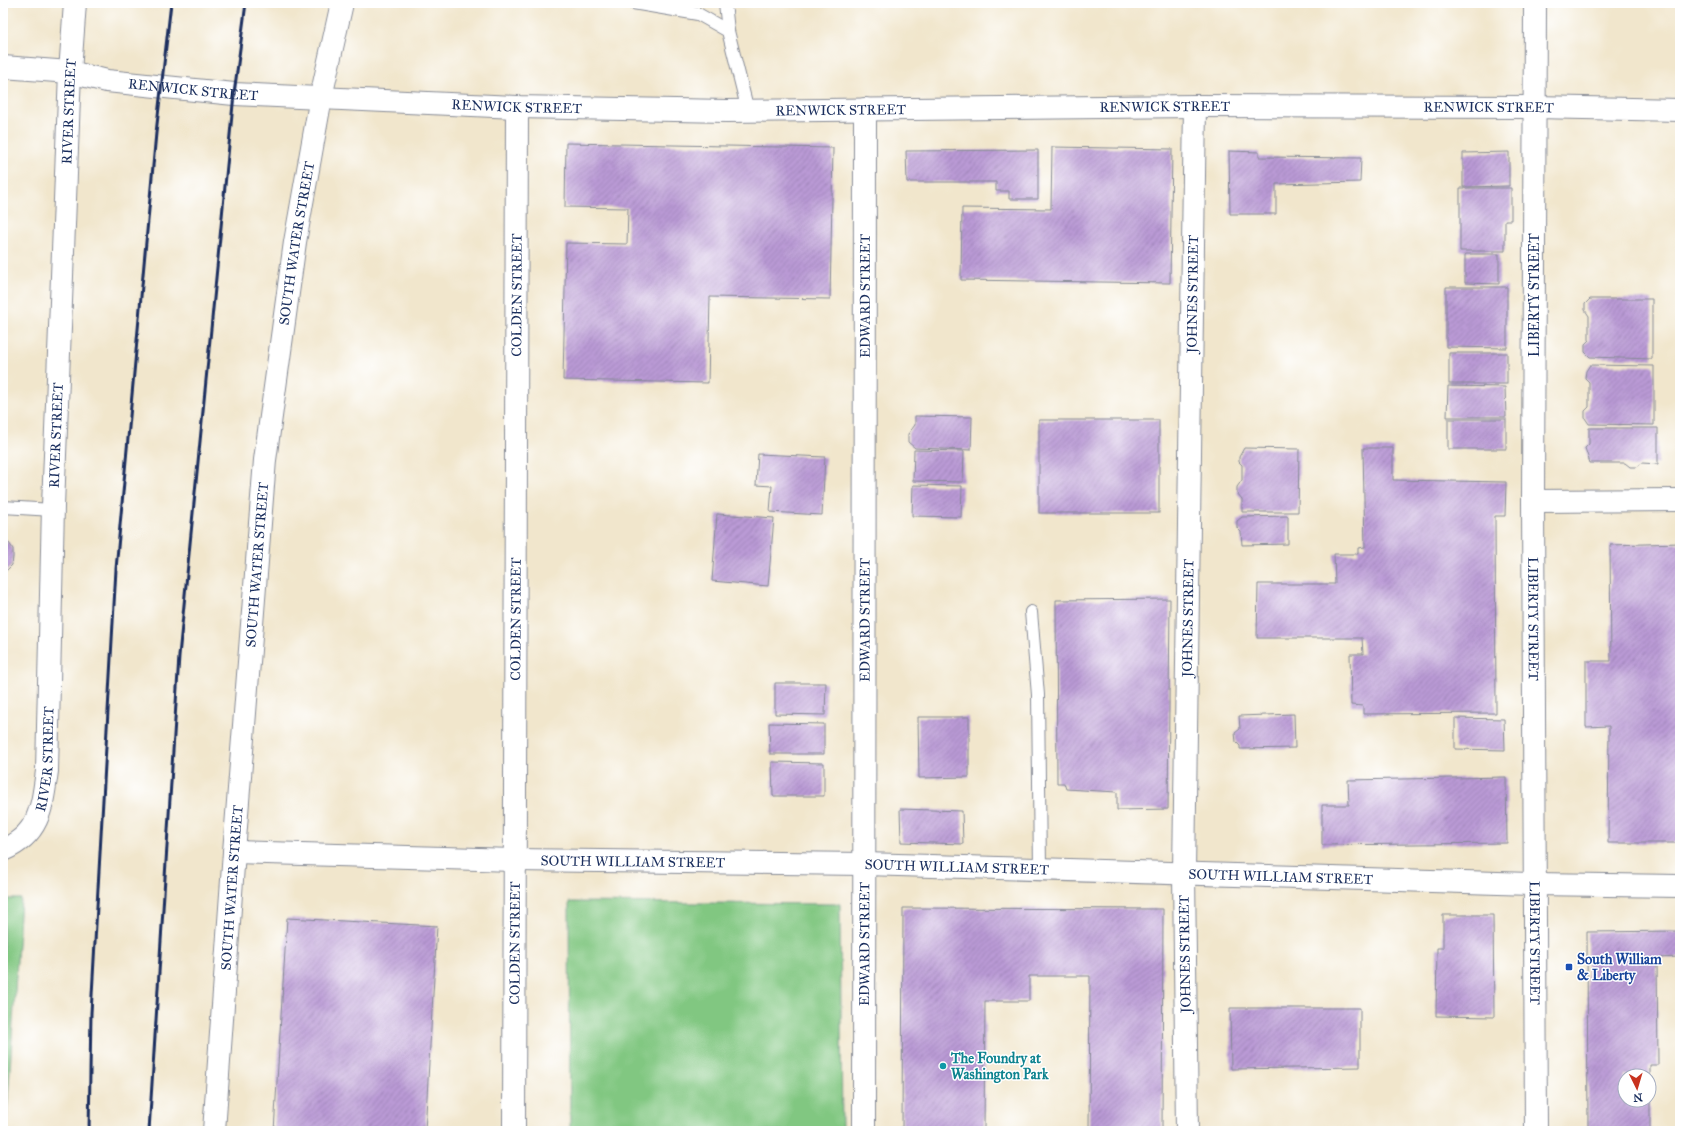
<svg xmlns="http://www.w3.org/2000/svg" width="1683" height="1134" viewBox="0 0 1683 1134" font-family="'IM FELL Great Primer',serif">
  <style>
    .green { fill: #81c781; stroke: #4e7b70 }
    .building { fill: url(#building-hatch) }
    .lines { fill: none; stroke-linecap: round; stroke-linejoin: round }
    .service-casing { stroke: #868a95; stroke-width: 14 }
    .minor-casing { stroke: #868a95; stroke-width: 24 }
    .tertiary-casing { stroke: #868a95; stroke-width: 24 }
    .service { stroke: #fff; stroke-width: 12 }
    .minor { stroke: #fff; stroke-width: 22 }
    .tertiary { stroke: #fff; stroke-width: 22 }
    .rail { stroke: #1b2f5e; stroke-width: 3 }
    .transit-dot { fill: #1a4fb4; stroke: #fff; stroke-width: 1.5 }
    .culture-dot { fill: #0f9aa8; stroke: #fff; stroke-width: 1.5 }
    .labels { text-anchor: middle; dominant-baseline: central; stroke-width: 3; stroke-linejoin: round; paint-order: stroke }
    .street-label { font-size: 14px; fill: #1b2f5e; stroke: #fff }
    .transit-label { font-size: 14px; font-weight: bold; fill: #164399; stroke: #fff; text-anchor: start }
    .culture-label { font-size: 14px; font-weight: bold; fill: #0d838f; stroke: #fff; text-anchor: start }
  </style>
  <defs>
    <pattern id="building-hatch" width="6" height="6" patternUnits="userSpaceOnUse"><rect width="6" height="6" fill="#ba9ad5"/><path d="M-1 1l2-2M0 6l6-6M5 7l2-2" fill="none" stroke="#967eb0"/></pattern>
  </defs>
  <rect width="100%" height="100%" fill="#fff"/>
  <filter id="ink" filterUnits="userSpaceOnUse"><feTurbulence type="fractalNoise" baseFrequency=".025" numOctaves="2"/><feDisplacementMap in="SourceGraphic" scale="8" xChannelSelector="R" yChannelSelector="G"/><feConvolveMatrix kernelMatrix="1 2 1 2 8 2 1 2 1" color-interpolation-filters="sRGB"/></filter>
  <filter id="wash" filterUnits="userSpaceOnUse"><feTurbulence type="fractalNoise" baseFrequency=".012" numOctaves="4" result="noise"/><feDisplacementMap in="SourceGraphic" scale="16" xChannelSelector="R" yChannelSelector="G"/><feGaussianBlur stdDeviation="0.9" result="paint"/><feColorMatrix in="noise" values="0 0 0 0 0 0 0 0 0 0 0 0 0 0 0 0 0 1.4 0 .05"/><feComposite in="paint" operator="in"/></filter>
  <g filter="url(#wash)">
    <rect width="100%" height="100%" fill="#f1e6cc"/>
    <!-- green -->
    <g class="green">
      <path d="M3,899H21L6,1131H3Z"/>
      <path d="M569,902L840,904L842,1131H570Z"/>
    </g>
    <g id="blocks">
      <!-- building -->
      <g class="building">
        <path d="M566,143L833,148L830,299L710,297L708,383L563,380L566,243L627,244L628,208L565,207Z"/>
        <path d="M1052,147L1172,149L1170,283L961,280L962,208L1051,209Z"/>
        <path d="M1038,150V199H1009V191H996V182H907L906,151Z"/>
        <path d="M1229,151L1259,152V157L1361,158L1360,182L1276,184V214H1230Z"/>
        <path d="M1509,152V186L1463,187V153Z"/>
        <path d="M1460,188H1511V220H1505V251H1460Z"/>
        <path d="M1465,254H1499V284L1465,283Z"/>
        <path d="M1446,287H1507V348L1446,347Z"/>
        <path d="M1590,299H1652V359L1590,357L1585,352V344L1589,340V316L1585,310V304Z"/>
        <rect x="1449" y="353" width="58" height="31"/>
        <path d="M1590,365L1654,366V425L1589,424L1585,418V411L1589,407V382L1585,378L1586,371Z"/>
        <path d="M1448,386L1505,387L1506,417H1447Z"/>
        <path d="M915,416L972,417L971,450L915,448L908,442V434L915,425Z"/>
        <rect x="1448" y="419" width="58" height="30"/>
        <rect x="1039" y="420" width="120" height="93"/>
        <path d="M1589,428H1658V464L1642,463L1637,467H1630L1625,463H1590L1585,448L1589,444Z"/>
        <path d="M1244,448L1299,449L1298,512H1242V499L1237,493V487L1242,480V465L1239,462V457Z"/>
        <path d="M1363,448H1393V480L1506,482L1505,516H1495L1496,713L1363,714V706L1351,705L1350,654H1363L1362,638H1257L1258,584H1335L1334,554H1358V548L1365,547Z"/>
        <path d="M914,450L964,451L963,482L913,481Z"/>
        <path d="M758,454L825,457L822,515L770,512L772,486L756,485Z"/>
        <path d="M913,485L962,486L961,517L912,516Z"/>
        <path d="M717,514L774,518L768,586L712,581Z"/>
        <path d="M1288,516V544L1242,545L1241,532L1237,528V521L1242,517Z"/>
        <path d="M3,539L9,543L13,549V557L12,565L3,574Z"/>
        <path d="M1680,543V843H1608L1609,726L1586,727V661H1611L1610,545Z"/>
        <path d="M1170,599L1168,809L1117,810V792L1066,789L1064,783H1057L1056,600Z"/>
        <path d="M775,683H826L825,715L775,714Z"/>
        <path d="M1294,714L1295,748L1240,749V746L1236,742L1235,733L1240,729L1239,716Z"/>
        <path d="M918,717H969V777L919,778Z"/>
        <path d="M1455,718L1504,719L1505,750L1455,749Z"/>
        <path d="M769,723L824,724V754H770Z"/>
        <path d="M772,762L824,763V796H773Z"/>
        <path d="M1506,777L1507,843L1322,845V805H1349L1348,780Z"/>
        <path d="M900,809L962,811L963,844L901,842Z"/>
        <path d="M903,908L1163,909L1162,1131H1089L1090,976H1029V1001H985L984,1131H902Z"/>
        <path d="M1443,915H1493L1494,1017L1436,1016L1437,948H1443Z"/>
        <path d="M287,918L437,926L425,1131H274Z"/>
        <path d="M1680,931V957L1657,958L1658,1065H1650V1076H1625V1100H1650V1131H1588L1587,932Z"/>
        <path d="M1230,1008H1360V1067L1231,1069Z"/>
      </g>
    </g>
  </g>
  <g filter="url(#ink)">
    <use href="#blocks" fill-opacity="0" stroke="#868a95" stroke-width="1"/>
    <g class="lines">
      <defs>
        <g id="service">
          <path d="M633,3L698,14L728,31L748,111"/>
          <path d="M725,3L728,31"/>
          <path d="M3,507L53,510"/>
          <path d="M1031,612L1038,695L1040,869"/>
        </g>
        <g id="minor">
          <path id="s1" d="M1535,3L1533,501L1536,1131"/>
          <path id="s2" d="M3,67L70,72L107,81L234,94L517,107L727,111L1195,106L1535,107L1680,110"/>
          <path d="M1533,501L1680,500"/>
          <path id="s3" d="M3,850C40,834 42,807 47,771L53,506L70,72L75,3"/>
          <path id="s4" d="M234,852L514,860L865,864L1533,884L1680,886"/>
          <path id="s5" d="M514,1131L517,107"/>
          <path id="s6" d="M864,1131L865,109"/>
          <path id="s7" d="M1187,1131L1184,872L1195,106"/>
        </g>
        <g id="tertiary">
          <path id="s8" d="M214,1131L234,852L265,460L295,242L321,97L342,3"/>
        </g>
      </defs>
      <!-- service casing -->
      <use href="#service" class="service-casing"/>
      <!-- minor casing -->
      <use href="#minor" class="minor-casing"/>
      <!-- tertiary casing -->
      <use href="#tertiary" class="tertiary-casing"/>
      <!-- service -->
      <use href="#service" class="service"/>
      <!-- minor -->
      <use href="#minor" class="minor"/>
      <!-- tertiary -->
      <use href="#tertiary" class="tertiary"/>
      <!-- rail -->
      <g class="rail">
        <path d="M89,1131L91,1013L116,569L156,133L171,3"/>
        <path d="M149,1131L179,656L234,94L246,3"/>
      </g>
    </g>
  </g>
  <!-- markers -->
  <rect class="transit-dot" x="1565" y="963" width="8" height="8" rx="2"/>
  <circle class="culture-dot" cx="943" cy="1066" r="4"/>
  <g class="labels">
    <!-- street labels -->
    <g class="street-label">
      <text stroke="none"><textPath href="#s2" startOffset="192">RENWICK STREET</textPath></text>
      <text stroke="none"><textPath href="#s2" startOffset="516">RENWICK STREET</textPath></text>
      <text stroke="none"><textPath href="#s2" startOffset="1164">RENWICK STREET</textPath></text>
      <text stroke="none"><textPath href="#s2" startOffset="1488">RENWICK STREET</textPath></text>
      <text stroke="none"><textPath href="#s2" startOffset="840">RENWICK STREET</textPath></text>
      <text stroke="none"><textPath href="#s3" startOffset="756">RIVER STREET</textPath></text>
      <text stroke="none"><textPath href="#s8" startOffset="892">SOUTH WATER STREET</textPath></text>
      <text stroke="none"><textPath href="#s5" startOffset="836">COLDEN STREET</textPath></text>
      <text stroke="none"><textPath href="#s7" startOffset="837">JOHNES STREET</textPath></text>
      <text transform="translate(1534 295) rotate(-90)">LIBERTY STREET</text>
      <text stroke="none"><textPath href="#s6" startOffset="835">EDWARD STREET</textPath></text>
      <text stroke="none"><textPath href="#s3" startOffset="432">RIVER STREET</textPath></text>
      <text stroke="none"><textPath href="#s8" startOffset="568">SOUTH WATER STREET</textPath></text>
      <text stroke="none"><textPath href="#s7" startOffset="513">JOHNES STREET</textPath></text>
      <text stroke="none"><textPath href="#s5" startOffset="512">COLDEN STREET</textPath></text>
      <text stroke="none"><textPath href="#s1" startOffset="616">LIBERTY STREET</textPath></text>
      <text stroke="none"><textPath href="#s6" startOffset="511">EDWARD STREET</textPath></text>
      <text stroke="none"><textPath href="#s3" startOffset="108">RIVER STREET</textPath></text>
      <text stroke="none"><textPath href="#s4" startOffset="399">SOUTH WILLIAM STREET</textPath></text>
      <text stroke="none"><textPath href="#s4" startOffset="723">SOUTH WILLIAM STREET</textPath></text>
      <text stroke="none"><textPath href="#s4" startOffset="1047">SOUTH WILLIAM STREET</textPath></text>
      <text stroke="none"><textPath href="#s8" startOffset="244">SOUTH WATER STREET</textPath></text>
      <text stroke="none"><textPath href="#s5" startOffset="188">COLDEN STREET</textPath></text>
      <text stroke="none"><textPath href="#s1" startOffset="940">LIBERTY STREET</textPath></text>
      <text stroke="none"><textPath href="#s6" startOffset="187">EDWARD STREET</textPath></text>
      <text transform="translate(1185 954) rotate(-91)">JOHNES STREET</text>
    </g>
    <!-- transit labels -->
    <g class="transit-label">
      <text x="1577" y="959">South William<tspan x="1577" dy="16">&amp; Liberty</tspan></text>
    </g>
    <!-- culture labels -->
    <g class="culture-label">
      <text x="951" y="1058">The Foundry at<tspan x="951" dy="16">Washington Park</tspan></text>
    </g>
  </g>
  <!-- margin -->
  <rect width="1683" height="1134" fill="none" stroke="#fff" stroke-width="16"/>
  <!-- north arrow -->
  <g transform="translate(1637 1088) rotate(175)"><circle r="19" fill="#ffffff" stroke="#a4acbf"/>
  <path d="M0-3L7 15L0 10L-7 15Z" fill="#c8321e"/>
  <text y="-6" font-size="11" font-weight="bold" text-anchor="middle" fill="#1b2f5e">N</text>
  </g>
</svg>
